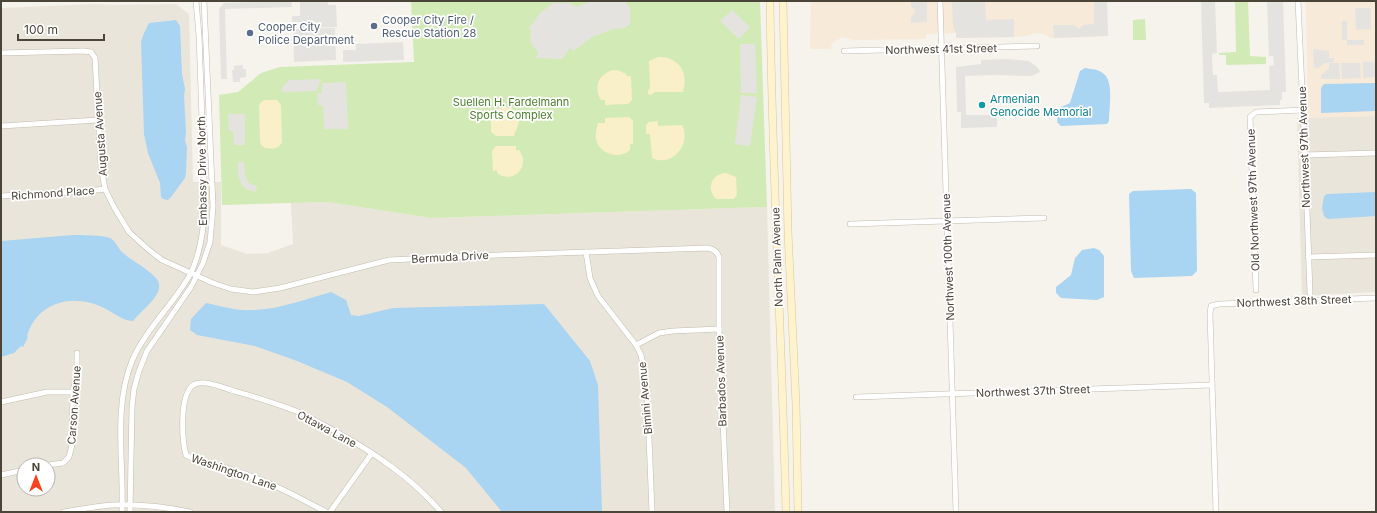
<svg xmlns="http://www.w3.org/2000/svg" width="1377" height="513" viewBox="0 0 1377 513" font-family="Inter,sans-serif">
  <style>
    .residential { fill: #eae5da; fill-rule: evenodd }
    .commercial { fill: #f7ead8 }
    .green { fill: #d2eab5 }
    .sand { fill: #f9efc9 }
    .parking { fill: #e5e3e0 }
    .water { fill: #a9d4f2 }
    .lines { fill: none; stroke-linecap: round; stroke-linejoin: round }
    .street-casing { stroke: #c2bbae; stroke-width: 6 }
    .secondary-casing { stroke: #d6c79b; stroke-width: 8 }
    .street { stroke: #fff; stroke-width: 5 }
    .secondary { stroke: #fff3cd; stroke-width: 7 }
    .service-dot { fill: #5c6f8a; stroke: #fff; stroke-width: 1.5 }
    .culture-dot { fill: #0f9aa8; stroke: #fff; stroke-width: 1.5 }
    .labels { text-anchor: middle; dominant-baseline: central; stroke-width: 3.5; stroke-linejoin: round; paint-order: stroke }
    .service-label { font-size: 11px; fill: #4e5e75; stroke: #fff; text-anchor: start }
    .street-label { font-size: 11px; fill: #4b4439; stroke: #fff }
    .culture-label { font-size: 11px; fill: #0d838f; stroke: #fff; text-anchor: start }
    .park-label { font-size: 11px; fill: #4a7f2a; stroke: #fff }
  </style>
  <rect width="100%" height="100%" fill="#f6f3ec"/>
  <!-- residential -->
  <g class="residential">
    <path d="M96,4L115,5L176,4L189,14L193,182H221V245L247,254L268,253L293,244L291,203L328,202L431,218L767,207L775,512H1V8ZM24,465H48V489H24Z"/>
    <path d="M1376,116V292L1302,296L1297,118Z"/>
  </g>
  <!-- commercial -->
  <g class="commercial">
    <path d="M811,1H1107L1108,36L1051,38L1044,34L1035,33L1027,36L1014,37L956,38V33L927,34L925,39L853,40L842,37L832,43L831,49H810Z"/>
    <path d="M1306,1H1376V116L1308,118Z"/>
  </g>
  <!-- green -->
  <g class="green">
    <path d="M411,1H760L767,207L431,218L328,202L222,205L219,95L238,92L261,73L280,67L414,62Z"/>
    <path d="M1235,1H1248L1250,56L1266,57V64L1226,65V55H1219V53L1236,52Z"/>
    <path d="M1145,19L1146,40H1133V20Z"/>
  </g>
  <!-- sand -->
  <g class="sand">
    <path d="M658,57C679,56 689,73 683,92H655L651,95L648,94V91L650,88L649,61Z"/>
    <path d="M614,70L620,71L626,74L627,76H631L632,100L628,104L605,105V100H601C593,87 599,73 614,70Z"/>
    <path d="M265,100H277L281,105L282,142C279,149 272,149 265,148L261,145L260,141L259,106L261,102Z"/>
    <path d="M504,107L511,108L518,114C521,124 516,128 514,136H496L491,132V113H494L496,110Z"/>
    <path d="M629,117L633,121V144H630V150C619,160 599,154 596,139C595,133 597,128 598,123H605V118Z"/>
    <path d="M658,121V126L682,125C692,144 672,168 652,158L650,134H646V125L649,122Z"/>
    <path d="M496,146H516V150H519C531,166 514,185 497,173V170L493,171L492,151Z"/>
    <path d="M726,173L736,177L737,195L734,199H716C706,189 711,174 726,173Z"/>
  </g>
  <!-- parking -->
  <g class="parking">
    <path d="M291,1L292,7L225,9L227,79H221L219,9L224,3Z"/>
    <path d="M328,1V5H336L337,27L302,28V22H292V16H300V2Z"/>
    <path d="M592,1H625L630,8V25L626,26V28L613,29L592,37L574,51L570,48L562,59L536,58L538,53L537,51L531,43L530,36L531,31L529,28L541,12L555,2L556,3H570L576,7Z"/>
    <path d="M911,1H927V22L911,23V17L916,11L911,6Z"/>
    <path d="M952,1H985L986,20L1014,19V37L956,38V33L953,26Z"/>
    <path d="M1094,1H1107L1108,36L1054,38L1053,25H1074L1079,29L1083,25L1094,24Z"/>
    <path d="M1201,1H1215L1217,53L1212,54L1213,75H1217L1218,92L1270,90L1269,66L1274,65L1273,56H1269L1267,1H1283L1286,92H1282V100H1280V105L1209,108V103H1204Z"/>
    <path d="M1355,8H1371V29L1356,30Z"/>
    <path d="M732,10L750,27L739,39L720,21Z"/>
    <path d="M1342,21H1347V40H1364V45H1347V40H1342Z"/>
    <path d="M335,28L336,60L294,62L293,29Z"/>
    <path d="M403,42L404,60L343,62V50H356V44Z"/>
    <path d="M740,44H755L757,93H741Z"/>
    <path d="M1313,49L1329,51V58H1334V62L1325,63L1318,68H1314Z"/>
    <path d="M1007,59L1029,61L1038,68L1040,72L1032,76H1027L996,75L965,76L966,115H997V127L961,128V112H957L956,67L981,64V60Z"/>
    <path d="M1363,62H1376V77L1363,78Z"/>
    <path d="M1329,63H1339L1340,79H1321V75L1329,68Z"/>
    <path d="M1341,63H1360L1361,78L1342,79Z"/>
    <path d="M243,65V69H246V77L240,78V82H233L232,70H234V66Z"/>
    <path d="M322,79L319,84L318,88L315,91L283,92L281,89L289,80Z"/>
    <path d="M346,82L348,129H324L323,106L318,105L317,93H322V83Z"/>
    <path d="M741,95L757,97L750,146L735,144Z"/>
    <path d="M228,114H245V145H234L233,131H229Z"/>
    <path d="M238,162H244L245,173L246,179L249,183L257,186L256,192L246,189L242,185L238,175Z"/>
  </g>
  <!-- water -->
  <g class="water">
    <path d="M176,20L180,26L182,74L185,89L184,96L186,132L185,140L187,147L186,172L185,178L171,197L168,200L163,199L161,197L160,183L148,153L144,134L141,42L144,33L149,23Z"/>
    <path d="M1085,68C1090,69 1097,69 1101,72C1115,78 1109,108 1109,121L1107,124L1061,126L1057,122L1059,108L1070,103L1080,71Z"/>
    <path d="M1376,83V111L1321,113V88L1324,84Z"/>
    <path d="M1191,189L1196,193L1197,271L1192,276L1134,278L1131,271L1129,194L1133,191Z"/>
    <path d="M1376,192V216L1328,219L1324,216L1322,208L1324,196L1327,194Z"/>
    <path d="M73,235C81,235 102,235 110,238C115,240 118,248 122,252C132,261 145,267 154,276C157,279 160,283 159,287C159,298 140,312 133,321C122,321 112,311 102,307C72,293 37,302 27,336L28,337L23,347L21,346L14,353L1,357V241Z"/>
    <path d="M1094,248L1099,250L1104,256V297L1097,300L1061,298L1056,293V287L1071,275L1075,258L1077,256L1082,250Z"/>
    <path d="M331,292L346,300L351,315L359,316L393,308L544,304L590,361L598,385L602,512H502L466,468L387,407L347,382L297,361L255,346L197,335L190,330L191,319L206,303C221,306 236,311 252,310C278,310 306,299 331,292Z"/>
  </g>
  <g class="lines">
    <defs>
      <g id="street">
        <path d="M940,1L956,512"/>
        <path d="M1298,1L1305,155L1310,293"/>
        <path d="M844,51L1037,46"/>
        <path d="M1,53L84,51L91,52L95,58L101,166L105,189L114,207L129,232L149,250L162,260L213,283L231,289L253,292L280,288L389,260L498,255L708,248C713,249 717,251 719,257V329L727,512"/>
        <path d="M1,126L98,120"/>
        <path d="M1305,155L1376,153"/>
        <path d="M1,196L88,191L105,189"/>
        <path d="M850,224L1044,218"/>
        <path d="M586,252L590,278L598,296L636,345L641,355L646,380L648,413L652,512"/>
        <path d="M1308,257L1376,255"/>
        <path d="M1256,290L1250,117L1256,112L1303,110"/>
        <path d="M636,345L659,333L673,331L719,329"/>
        <path d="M856,397L1211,385"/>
        <path d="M1,402L47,392H73"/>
        <path d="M48,465L63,463L69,457L72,445L73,392L77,372V353"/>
        <path d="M1,475L24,470"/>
        <path d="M64,512C81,509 97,506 113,505C139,504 166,507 190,512"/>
        <path d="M122,512C124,464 113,407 132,361C146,328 174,304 191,273C201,251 204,228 205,205L199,35L196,1"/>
        <path d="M130,512L132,407L134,389L139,371L147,351L191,287L203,263L210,242L213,207L204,1"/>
        <path d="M326,512C296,496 268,481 236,471C219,465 201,464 186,455C182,440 179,396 193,385C203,379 221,387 231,390C255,397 280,404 303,414C313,419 323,425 333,430C373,452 411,477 441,512"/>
        <path d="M330,512L372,453"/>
        <path d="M1216,512L1210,314L1211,306L1219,304L1376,298"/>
      </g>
      <g id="secondary">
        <path d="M770,1C772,171 782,342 786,512"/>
        <path d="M783,1L788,232L796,404L798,512"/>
      </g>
    </defs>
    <!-- street casing -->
    <use href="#street" class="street-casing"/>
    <!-- secondary casing -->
    <use href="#secondary" class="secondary-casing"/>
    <!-- street -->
    <use href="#street" class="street"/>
    <!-- secondary -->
    <use href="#secondary" class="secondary"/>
  </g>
  <!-- markers -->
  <g class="service-dot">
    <circle cx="374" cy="26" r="4"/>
    <circle cx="250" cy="33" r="4"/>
  </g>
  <circle class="culture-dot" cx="982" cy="105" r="4"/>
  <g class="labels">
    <!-- service labels -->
    <g class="service-label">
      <text x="382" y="20">Cooper City Fire /<tspan x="382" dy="13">Rescue Station 28</tspan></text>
      <text x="258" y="27">Cooper City<tspan x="258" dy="13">Police Department</tspan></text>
    </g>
    <!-- street labels -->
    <g class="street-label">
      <text transform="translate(941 49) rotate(-1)">Northwest 41st Street</text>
      <text transform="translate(100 134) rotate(-94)">Augusta Avenue</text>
      <text transform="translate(1304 147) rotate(-92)">Northwest 97th Avenue</text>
      <text transform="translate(202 171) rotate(-91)">Embassy Drive North</text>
      <text transform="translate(53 193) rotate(-4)">Richmond Place</text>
      <text transform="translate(1253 200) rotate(-92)">Old Northwest 97th Avenue</text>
      <text transform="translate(450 257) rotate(-3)">Bermuda Drive</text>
      <text transform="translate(777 257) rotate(-92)">North Palm Avenue</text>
      <text transform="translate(948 257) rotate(-92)">Northwest 100th Avenue</text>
      <text transform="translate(1294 301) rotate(-2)">Northwest 38th Street</text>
      <text transform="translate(721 381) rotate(-92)">Barbados Avenue</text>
      <text transform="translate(1033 391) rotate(-2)">Northwest 37th Street</text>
      <text transform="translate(645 398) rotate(-95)">Bimini Avenue</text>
      <text transform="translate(74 405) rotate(-86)">Carson Avenue</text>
      <text transform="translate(327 429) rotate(28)">Ottawa Lane</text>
      <text transform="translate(234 472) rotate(19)">Washington Lane</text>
    </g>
    <!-- culture labels -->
    <g class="culture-label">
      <text x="990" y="99">Armenian<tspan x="990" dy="13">Genocide Memorial</tspan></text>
    </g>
    <!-- park labels -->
    <g class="park-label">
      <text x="511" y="102">Suellen H. Fardelmann<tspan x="511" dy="13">Sports Complex</tspan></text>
    </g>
  </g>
  <!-- border -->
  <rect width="1377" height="513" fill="none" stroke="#4b4439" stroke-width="4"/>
  <!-- north arrow -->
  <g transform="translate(36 477)"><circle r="19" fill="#ffffff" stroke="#b7b4b0"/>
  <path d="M0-3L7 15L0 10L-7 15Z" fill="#fc3f1d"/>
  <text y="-6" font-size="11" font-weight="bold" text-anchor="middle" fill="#4b4439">N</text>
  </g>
  <!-- scale -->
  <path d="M18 34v6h86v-6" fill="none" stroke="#4b4439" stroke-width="2"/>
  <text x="24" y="34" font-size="12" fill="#4b4439" stroke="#ffffff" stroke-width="3" paint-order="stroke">100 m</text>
</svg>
